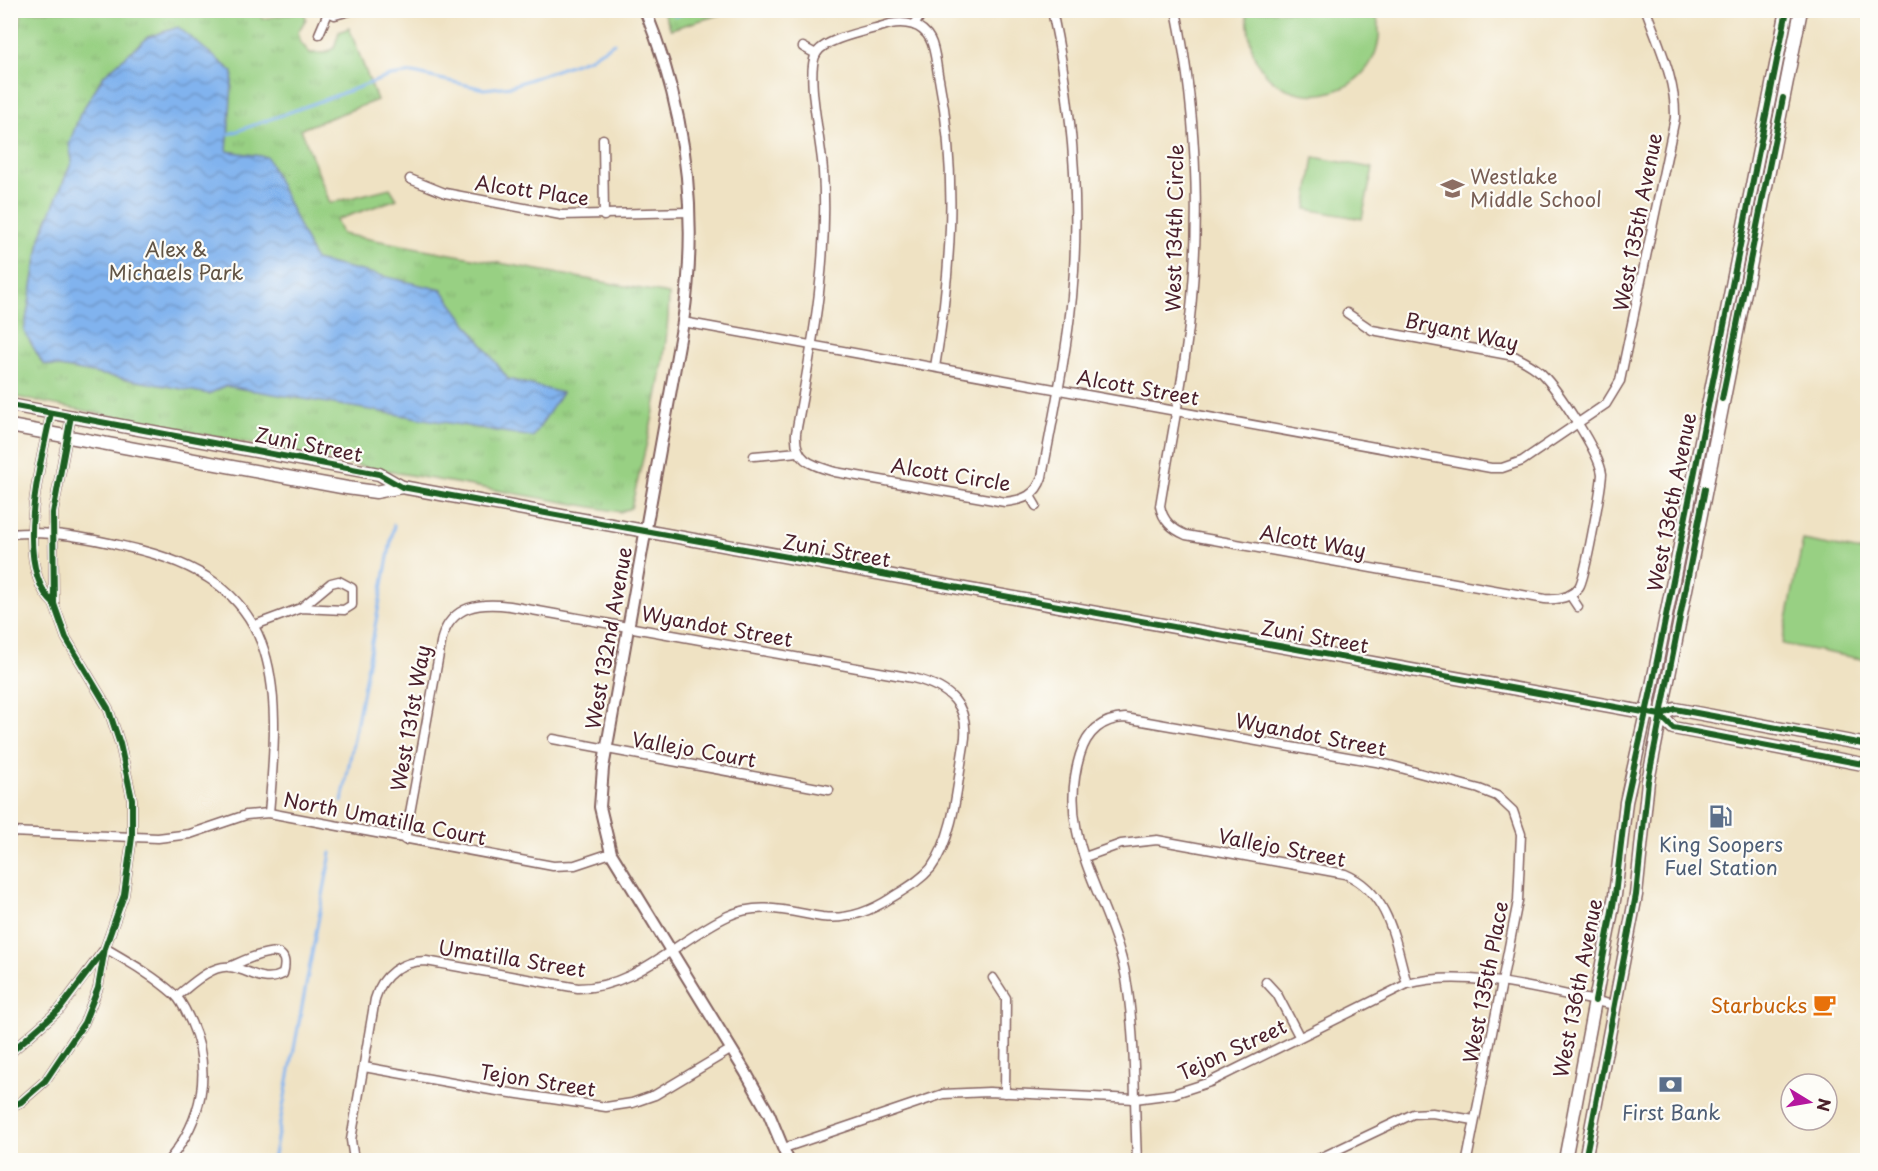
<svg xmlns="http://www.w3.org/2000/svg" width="1878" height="1171" viewBox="0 0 1878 1171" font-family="'Playpen Sans',sans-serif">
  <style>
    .park { fill: url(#park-tufts); stroke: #717857; stroke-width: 1.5 }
    .pitch { fill: #98d083; stroke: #717857; stroke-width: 1.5 }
    .water { fill: url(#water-waves); stroke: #66698c; stroke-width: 1.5 }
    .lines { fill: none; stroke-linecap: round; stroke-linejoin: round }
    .stream { stroke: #81b3ee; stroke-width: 3 }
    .minor-casing { stroke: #846360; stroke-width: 11 }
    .tertiary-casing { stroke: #846360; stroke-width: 14 }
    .secondary-casing { stroke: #846360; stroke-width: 15 }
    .minor { stroke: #fff; stroke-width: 8 }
    .tertiary { stroke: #fff; stroke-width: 10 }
    .secondary { stroke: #fff; stroke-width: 12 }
    .cycleway-casing { stroke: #fdfcf7; stroke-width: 10 }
    .cycleway { stroke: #1b5e20; stroke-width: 6 }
    .labels { text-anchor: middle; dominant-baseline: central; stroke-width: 4.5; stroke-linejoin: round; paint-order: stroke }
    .education-label { font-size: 20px; fill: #785e54; stroke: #fdfcf7; text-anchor: start }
    .street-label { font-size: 20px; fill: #4a1f2b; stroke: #fdfcf7 }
    .park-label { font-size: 20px; fill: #615445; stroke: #fdfcf7 }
    .service-label { font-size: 20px; fill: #4e5e75; stroke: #fdfcf7 }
    .food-label { font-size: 20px; fill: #c56008; stroke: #fdfcf7; text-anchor: end }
  </style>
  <defs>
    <pattern id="park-tufts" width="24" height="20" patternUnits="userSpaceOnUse" patternTransform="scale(1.5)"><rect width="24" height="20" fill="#98d083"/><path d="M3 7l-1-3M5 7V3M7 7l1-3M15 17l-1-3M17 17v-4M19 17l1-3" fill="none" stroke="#84b271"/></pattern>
    <pattern id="water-waves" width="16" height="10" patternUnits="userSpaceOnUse" patternTransform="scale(1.5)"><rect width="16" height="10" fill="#81b3ee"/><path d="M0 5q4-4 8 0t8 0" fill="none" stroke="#6c91c1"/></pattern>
  </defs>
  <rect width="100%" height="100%" fill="#fdfcf7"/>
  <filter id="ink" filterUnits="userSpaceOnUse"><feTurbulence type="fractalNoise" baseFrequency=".0167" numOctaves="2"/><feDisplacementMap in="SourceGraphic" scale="12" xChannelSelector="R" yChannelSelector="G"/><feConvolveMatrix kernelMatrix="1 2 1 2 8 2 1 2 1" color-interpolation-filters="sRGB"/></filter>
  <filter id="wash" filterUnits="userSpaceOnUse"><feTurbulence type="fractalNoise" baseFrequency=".008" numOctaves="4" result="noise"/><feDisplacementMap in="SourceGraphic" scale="24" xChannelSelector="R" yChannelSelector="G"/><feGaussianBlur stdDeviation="1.35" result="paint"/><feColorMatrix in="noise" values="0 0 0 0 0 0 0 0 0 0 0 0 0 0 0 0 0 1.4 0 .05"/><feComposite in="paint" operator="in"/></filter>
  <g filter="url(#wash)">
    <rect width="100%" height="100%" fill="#efe2c3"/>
    <!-- park -->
    <g class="park">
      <path d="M259,10L262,19L304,11L306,19L298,32L301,43L310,53H325L334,48L339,32L349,28L377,100L301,129L330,203L390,188L397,199L336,220L342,234L669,294C668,368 648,437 631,508L620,512L370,468L11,396L10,82L22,11Z"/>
      <path d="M671,11V10L732,11L671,29L664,14Z"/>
    </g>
    <!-- pitch -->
    <g class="pitch">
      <path d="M1246,11H1376C1377,19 1380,30 1379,38C1371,100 1286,116 1256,60C1249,47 1249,26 1246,11Z"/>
      <path d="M1314,157L1373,168L1362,219L1306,209Z"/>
      <path d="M1803,540L1867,552V660L1782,644Z"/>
    </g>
    <!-- water -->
    <path class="water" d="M178,27L233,72L227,151L267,157L315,260L442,290L508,379L562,393L533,437L225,386L209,394L43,364L24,331L41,235L72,161L69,144L80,114L104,75L148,37Z"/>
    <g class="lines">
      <!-- stream -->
      <g class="stream">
        <path d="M675,16L691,10"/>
        <path d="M229,134L390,76L413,73L484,89L511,86L590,58L614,43"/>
        <path d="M342,802L394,525"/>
        <path d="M273,1160L331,853"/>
      </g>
    </g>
  </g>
  <g filter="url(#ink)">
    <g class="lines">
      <defs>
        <g id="minor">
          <path d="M324,10L335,15L354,10"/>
          <path d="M1176,10C1199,123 1202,244 1185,357C1178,407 1168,456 1160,506C1163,521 1172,529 1186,535L1545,599C1558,600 1571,598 1579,587C1585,579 1601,489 1602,474C1599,452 1558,390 1541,373C1533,365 1524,361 1514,356L1372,330L1347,313"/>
          <path d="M914,25L923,12"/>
          <path d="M319,34L328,13"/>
          <path d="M803,47L816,54"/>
          <path d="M603,139L604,216"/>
          <path d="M410,179L445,193L561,215L690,212"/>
          <path d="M683,322L1491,468H1502L1522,461L1606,404L1620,381L1675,118C1676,80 1659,46 1646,10"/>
          <path d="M935,367C951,272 958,175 939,79C936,67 936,50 930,39C922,24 905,21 890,24C872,30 824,38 816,54C805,74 822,145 823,171C829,261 812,346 796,433C794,461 812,465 835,472L1005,502C1023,500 1036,496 1042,477C1053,417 1066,357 1072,297C1081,200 1072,105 1052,10"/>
          <path d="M51,413C41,462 12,566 54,604"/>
          <path d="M754,456L798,452"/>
          <path d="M1030,496L1036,506"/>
          <path d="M10,534C49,530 90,538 127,547C284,581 281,679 269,813"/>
          <path d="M1570,595L1578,607"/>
          <path d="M255,625L301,608L344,610L352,605V588L339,581L331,583L301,608"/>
          <path d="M553,739L829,790"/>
          <path d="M10,832L158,838L190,834L246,815L269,813L553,866L575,865L611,853"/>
          <path d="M1085,857L1121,844L1157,840L1345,874C1390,893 1395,942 1407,984"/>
          <path d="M105,948C129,962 154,976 175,995C182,1001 187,1014 191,1022C213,1071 202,1120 169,1160"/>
          <path d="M993,978L1006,998L1005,1093"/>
          <path d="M1266,982L1277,994L1299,1036"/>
          <path d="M177,996C190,986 211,965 229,967C250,969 262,985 283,974C294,934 244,961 229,967"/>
          <path d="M10,1053L60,1009L103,951"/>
          <path d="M364,1067L491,1090L606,1107L632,1103L655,1095L730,1050"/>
          <path d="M10,1107L21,1102L45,1081L84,1023L98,988L105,948L124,895L132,837V799L120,744L108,708L66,638L54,604L53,513L71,416"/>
          <path d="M784,1148L943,1094L989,1092L1135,1099L1173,1094L1210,1082L1407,984C1469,967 1552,993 1615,1005"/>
          <path d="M354,1160L351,1140L375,999C382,975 401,961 426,961L578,988C637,988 678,939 728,916C759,901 791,912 822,917C847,920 871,911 891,898C905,889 920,881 931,868C955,835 957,784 964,745C971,705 949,687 913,678L510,606C480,602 452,605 442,638L405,840"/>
          <path d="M1137,1160C1134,1100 1136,1038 1126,978C1112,899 1054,839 1080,755C1087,732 1101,719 1125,718L1382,763L1479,789L1497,796L1513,811L1521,834L1518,901L1467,1160"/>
          <path d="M1316,1160L1413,1114L1432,1113L1474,1120"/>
        </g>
        <path id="tertiary" d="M645,10C686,110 699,215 683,322L603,768L600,807L611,853L746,1073L769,1114L788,1160"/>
        <g id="secondary">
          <path d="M10,405L379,474L402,487L1660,715L1673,728L1868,765"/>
          <path d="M10,426L347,488L376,492L402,487"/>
          <path d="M1660,715L1675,709L1868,745"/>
          <path d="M1565,1160L1615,895L1626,802L1651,691L1787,10"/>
          <path d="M1585,1160L1636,895L1648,781L1801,10"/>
        </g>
      </defs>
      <!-- minor casing -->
      <use href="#minor" class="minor-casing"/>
      <!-- tertiary casing -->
      <use href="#tertiary" class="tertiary-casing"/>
      <!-- secondary casing -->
      <use href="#secondary" class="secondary-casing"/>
      <!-- minor -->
      <use href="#minor" class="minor"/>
      <!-- tertiary -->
      <use href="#tertiary" class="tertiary"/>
      <!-- secondary -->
      <use href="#secondary" class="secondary"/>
      <defs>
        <g id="cycleway">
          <path d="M1722,399L1783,98"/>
          <path d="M10,405L379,474L402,487L1660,715L1673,728L1868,765"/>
          <path d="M51,413C41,462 12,566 54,604"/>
          <path d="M1660,715L1675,709L1868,745"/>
          <path d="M1595,1001L1615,895L1626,802L1651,691L1787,10"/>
          <path d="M10,1053L60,1009L102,953"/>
          <path d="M10,1107L21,1102L45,1081L84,1023L98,988L105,948L124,895L132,837V799L120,744L108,708L66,638L54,604L53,513L71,416"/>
          <path d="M1585,1160L1636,895L1648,781L1705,489"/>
        </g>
      </defs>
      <!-- cycleway casing -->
      <use href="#cycleway" class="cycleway-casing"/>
      <!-- cycleway -->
      <use href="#cycleway" class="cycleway"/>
    </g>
  </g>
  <!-- icons -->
  <defs>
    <symbol id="school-bare" viewBox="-9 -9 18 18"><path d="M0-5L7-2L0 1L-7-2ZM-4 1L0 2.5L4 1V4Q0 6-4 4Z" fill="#8d6e63" stroke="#fdfcf7" stroke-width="2.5" paint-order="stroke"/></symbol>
    <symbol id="fuel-bare" viewBox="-9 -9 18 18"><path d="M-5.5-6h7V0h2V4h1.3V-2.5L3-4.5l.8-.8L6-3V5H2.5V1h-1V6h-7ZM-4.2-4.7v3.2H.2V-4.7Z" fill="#5c6f8a" stroke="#fdfcf7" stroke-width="2.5" paint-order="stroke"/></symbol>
    <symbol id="cafe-bare" viewBox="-9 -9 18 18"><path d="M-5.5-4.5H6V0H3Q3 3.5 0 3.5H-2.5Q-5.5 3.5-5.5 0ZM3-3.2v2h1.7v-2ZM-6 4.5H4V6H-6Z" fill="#e8710a" stroke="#fdfcf7" stroke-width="2.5" paint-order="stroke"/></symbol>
    <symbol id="bank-bare" viewBox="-9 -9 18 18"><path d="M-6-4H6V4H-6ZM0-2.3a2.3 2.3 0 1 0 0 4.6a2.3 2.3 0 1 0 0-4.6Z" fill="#5c6f8a" stroke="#fdfcf7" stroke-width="2.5" paint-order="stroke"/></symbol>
  </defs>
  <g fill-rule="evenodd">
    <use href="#school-bare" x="1436" y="172" width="33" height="33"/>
    <use href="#fuel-bare" x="1704" y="800" width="33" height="33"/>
    <use href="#cafe-bare" x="1808" y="988" width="33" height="33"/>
    <use href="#bank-bare" x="1654" y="1068" width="33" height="33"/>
  </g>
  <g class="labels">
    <!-- education labels -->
    <g class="education-label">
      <text x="1470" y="176">Westlake<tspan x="1470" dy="23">Middle School</tspan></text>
    </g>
    <!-- street labels -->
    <g class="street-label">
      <text transform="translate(532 190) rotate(8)">Alcott Place</text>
      <text transform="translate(1637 222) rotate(-79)">West 135th Avenue</text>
      <text transform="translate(1174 228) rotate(-89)">West 134th Circle</text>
      <text transform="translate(1462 331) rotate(12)">Bryant Way</text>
      <text transform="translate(1138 387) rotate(10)">Alcott Street</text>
      <text transform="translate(309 444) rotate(11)">Zuni Street</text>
      <text transform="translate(951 474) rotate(9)">Alcott Circle</text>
      <text transform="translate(1671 502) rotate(-79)">West 136th Avenue</text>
      <text transform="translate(1313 541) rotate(10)">Alcott Way</text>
      <text transform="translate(837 550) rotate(10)">Zuni Street</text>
      <text transform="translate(717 626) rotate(10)">Wyandot Street</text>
      <text transform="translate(1315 636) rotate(10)">Zuni Street</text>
      <text transform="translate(608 638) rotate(-80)">West 132nd Avenue</text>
      <text transform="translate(410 718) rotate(-80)">West 131st Way</text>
      <text transform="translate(1311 734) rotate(11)">Wyandot Street</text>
      <text transform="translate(694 749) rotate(10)">Vallejo Court</text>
      <text transform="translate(385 818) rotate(11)">North Umatilla Court</text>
      <text transform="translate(1282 847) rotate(11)">Vallejo Street</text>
      <text transform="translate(512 958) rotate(9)">Umatilla Street</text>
      <text transform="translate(1485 982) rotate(-79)">West 135th Place</text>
      <text transform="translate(1577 988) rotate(-79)">West 136th Avenue</text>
      <text transform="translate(1232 1049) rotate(-25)">Tejon Street</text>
      <text transform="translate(538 1080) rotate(9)">Tejon Street</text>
    </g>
    <!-- park labels -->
    <g class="park-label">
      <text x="176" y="249">Alex &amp;<tspan x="176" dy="23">Michaels Park</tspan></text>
    </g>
    <!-- service labels -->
    <g class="service-label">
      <text x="1721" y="844">King Soopers<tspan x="1721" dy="23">Fuel Station</tspan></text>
      <text x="1671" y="1112">First Bank</text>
    </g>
    <!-- food labels -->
    <g class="food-label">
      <text x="1807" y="1005">Starbucks</text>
    </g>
  </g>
  <!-- margin -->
  <rect width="1878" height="1171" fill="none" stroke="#fdfcf7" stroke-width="36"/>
  <!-- north arrow -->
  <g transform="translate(1809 1102) rotate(101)"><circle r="28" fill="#fdfcf7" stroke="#b5a4a5" stroke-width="1.5"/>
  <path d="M0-4.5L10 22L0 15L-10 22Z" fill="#b5179e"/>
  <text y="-9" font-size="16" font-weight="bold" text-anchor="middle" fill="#4a1f2b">N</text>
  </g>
</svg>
